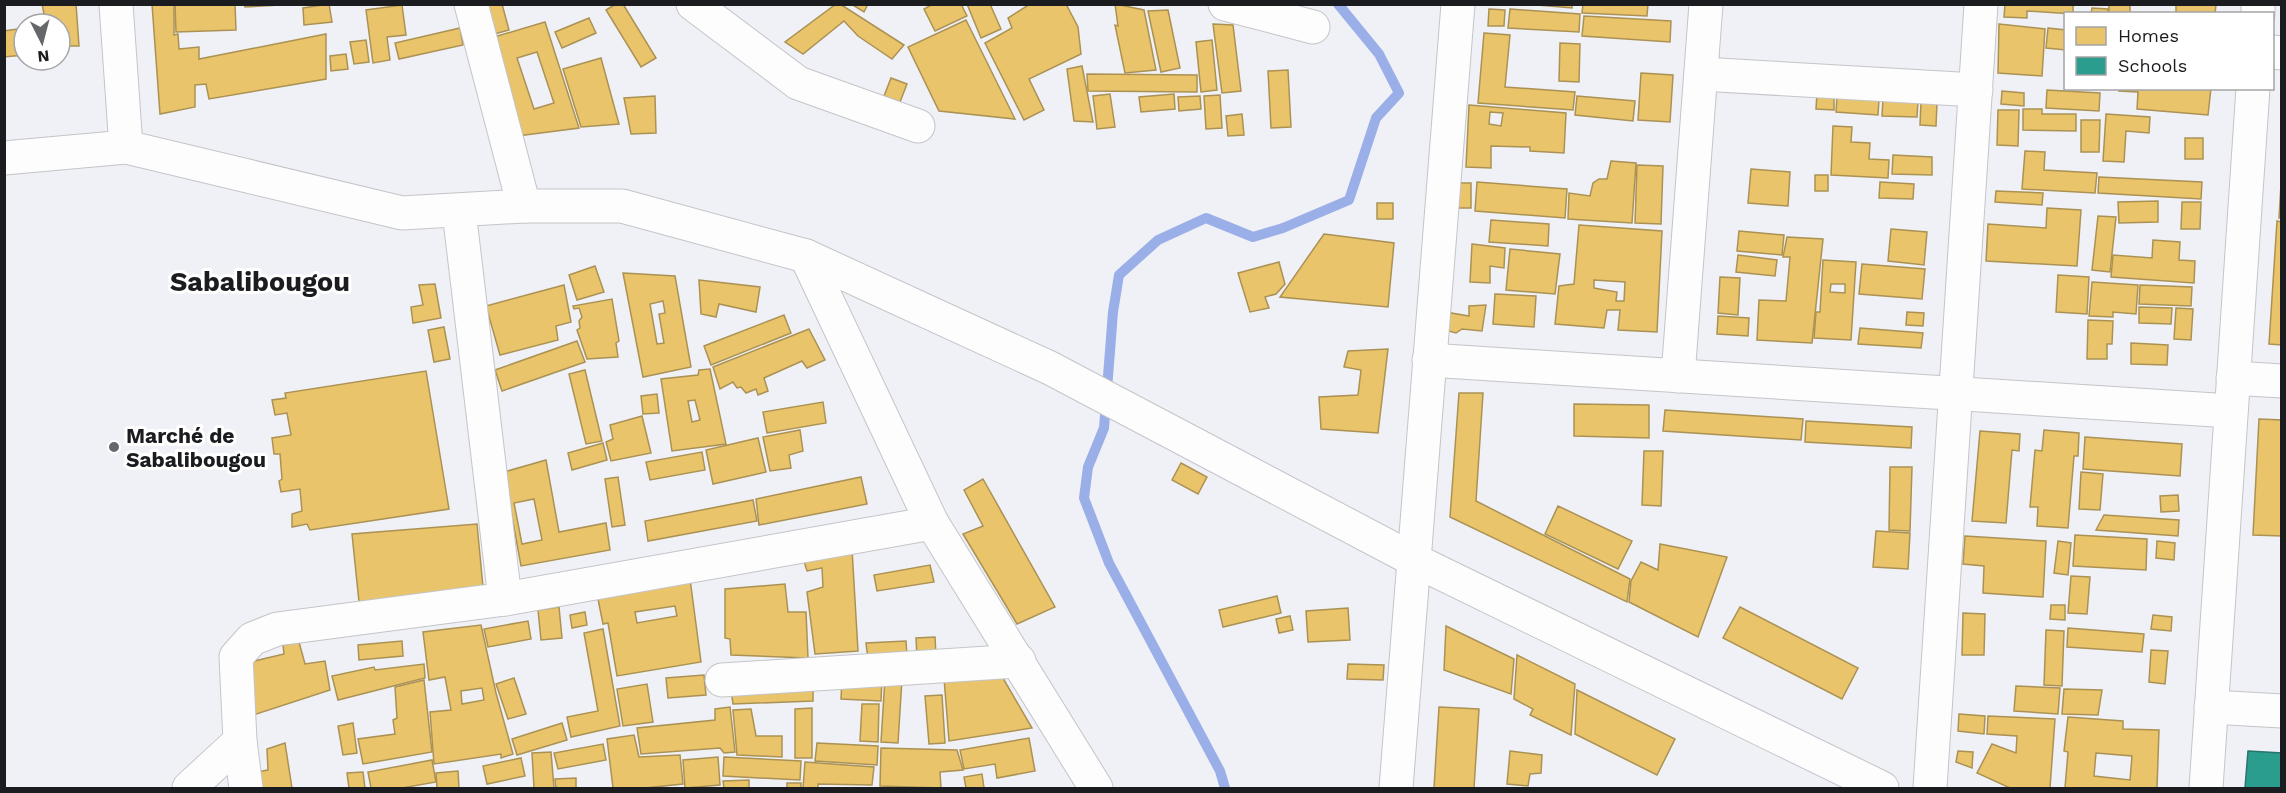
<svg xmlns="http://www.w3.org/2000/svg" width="2286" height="793" viewBox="0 0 2286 793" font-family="'Work Sans',sans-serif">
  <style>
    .homes { fill: #e9c46a; stroke: #ab9254; stroke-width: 1.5; fill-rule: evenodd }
    .schools { fill: #2a9d8f; stroke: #26766d; stroke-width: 1.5 }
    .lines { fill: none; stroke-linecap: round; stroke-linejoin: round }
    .stream { stroke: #9aaee8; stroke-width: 10 }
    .minor-casing { stroke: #c4c5c8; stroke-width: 35 }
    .minor { stroke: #fdfdfe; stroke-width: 33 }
    .poi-dot { fill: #65676a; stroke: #fff; stroke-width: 2 }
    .labels { text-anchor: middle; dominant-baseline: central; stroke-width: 6; stroke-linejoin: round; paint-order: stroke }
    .poi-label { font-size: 21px; font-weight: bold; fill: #1b1c1f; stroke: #fff; text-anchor: start }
    .district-label { font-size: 27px; font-weight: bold; fill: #1b1c1f; stroke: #fff }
  </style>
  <rect width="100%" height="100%" fill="#eff1f6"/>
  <!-- homes -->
  <g class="homes">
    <path d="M42,4H76L79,46H60V24H46Z"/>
    <path d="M152,4H174V35L178,34L179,49L199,47V59L326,34V79L209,99L206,84L195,85V107L160,114Z"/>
    <path d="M175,4H235L236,30L176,32Z"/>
    <path d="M244,4H298L245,7Z"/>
    <path d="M329,4L332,22L304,25L303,8Z"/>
    <path d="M478,4H502L509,30L487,36Z"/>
    <path d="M616,4H623L656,58L641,67L606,10Z"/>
    <path d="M836,4H840L904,45L892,59L858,36L844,21L803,54L785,42Z"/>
    <path d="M851,4H868L864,12Z"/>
    <path d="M933,4H961L967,16L935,31L924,9Z"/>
    <path d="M967,4H990L1001,29L981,38Z"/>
    <path d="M1030,4H1066L1078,27L1081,54L1029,79L1044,110L1024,120L985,43L1012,28L1008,18Z"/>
    <path d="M1115,4L1144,10L1156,70L1125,73L1115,25L1118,26Z"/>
    <path d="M1525,4H1572V8Z"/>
    <path d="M1583,4H1648L1647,16L1582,13Z"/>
    <path d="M2005,4H2073V14L2027,11V18L2004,17Z"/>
    <rect x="2109" y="4" width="21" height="10"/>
    <path d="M2176,4H2216L2215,14H2176Z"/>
    <path d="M402,5L406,35L387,37L390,60L373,63L366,10Z"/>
    <path d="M2092,8L2108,9V14H2091Z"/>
    <path d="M1489,9L1505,10L1504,26H1488Z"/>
    <path d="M1510,9L1580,14L1579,32L1508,28Z"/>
    <path d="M1168,10L1180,68L1161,72L1148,11Z"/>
    <path d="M1584,16L1671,21L1670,42L1582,36Z"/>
    <path d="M589,18L596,33L562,48L555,32Z"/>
    <path d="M966,20L1015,119L939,111L908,47Z"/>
    <path d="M545,22L579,128L510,137L484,40ZM537,52L554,103L534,109L517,58Z"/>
    <path d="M1213,24L1233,25L1241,91L1222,93Z"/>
    <path d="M1999,24L2045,29L2042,76L1998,73Z"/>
    <path d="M24,28V55L4,57V31Z"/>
    <path d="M460,28L463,45L399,59L395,43Z"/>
    <path d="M2048,28L2066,30V50L2046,48Z"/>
    <path d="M1484,33L1510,35L1505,87L1575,92L1573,110L1478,103Z"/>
    <path d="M366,40L369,62L354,64L350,42Z"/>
    <path d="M1212,40L1217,90L1201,92L1196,42Z"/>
    <path d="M1560,43L1580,44L1579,82L1559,81Z"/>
    <path d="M346,54L348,69L331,71L330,56Z"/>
    <path d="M601,58L619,124L581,127L563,69Z"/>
    <path d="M1082,66L1093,122L1074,121L1067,69Z"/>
    <path d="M1288,70L1291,127L1271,128L1268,71Z"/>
    <path d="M1641,73L1673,75L1670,122L1638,120Z"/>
    <path d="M1087,74L1197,75V92L1088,91Z"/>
    <path d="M891,78L907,84L900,102L884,96Z"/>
    <path d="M2120,88H2211L2208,115L2137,109L2138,92L2119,91Z"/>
    <path d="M2047,90L2100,93L2099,111L2046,108Z"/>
    <path d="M2002,91L2024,93V106L2001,104Z"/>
    <path d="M1817,93L1834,94V110L1816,109Z"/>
    <path d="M1110,94L1115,127L1097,129L1093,96Z"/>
    <path d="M1174,94L1175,109L1141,112L1139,97Z"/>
    <path d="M1220,95L1222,128L1206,129L1204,96Z"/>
    <path d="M655,96L656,133L631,134L624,98Z"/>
    <path d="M1200,96L1201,109L1179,111L1178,97Z"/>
    <path d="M1577,96L1635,101L1633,121L1575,115Z"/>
    <path d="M1837,96L1879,99L1878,115L1836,112Z"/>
    <path d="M1883,99L1918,101L1917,117L1882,116Z"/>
    <path d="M1921,102L1937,103L1936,126L1920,125Z"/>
    <path d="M1469,105L1566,113L1564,153L1530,151V147L1491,146V168L1466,167ZM1490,112L1503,113L1501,126L1489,124Z"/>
    <path d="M2023,109H2042V114H2076V131L2023,130Z"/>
    <path d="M1998,110H2019L2018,146L1997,145Z"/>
    <path d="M1242,114L1244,135L1228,136L1226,116Z"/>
    <path d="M2106,114L2150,117L2149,133L2126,131L2124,162L2103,161Z"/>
    <path d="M2081,120H2100L2099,152H2081Z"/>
    <path d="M1833,126L1852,127L1851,142L1870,143L1869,159L1889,160L1888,178L1831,175Z"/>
    <rect x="2185" y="138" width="18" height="21"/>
    <path d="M2025,151L2045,152L2044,170L2097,173L2095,193L2022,189Z"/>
    <path d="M1893,155L1932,157V175L1892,174Z"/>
    <path d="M1611,161L1636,163L1632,223L1568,219L1569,193L1590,196L1593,183L1599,179H1607Z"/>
    <path d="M1637,165L1663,166L1661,224L1635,223Z"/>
    <path d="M2282,167V218H2279Z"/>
    <path d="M1751,169L1790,172L1788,206L1748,203Z"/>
    <rect x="1815" y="175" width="13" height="16"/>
    <path d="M2099,177L2202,182L2201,199L2098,193Z"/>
    <path d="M1477,182L1567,189L1565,218L1475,211Z"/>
    <path d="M1880,182L1914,184L1913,199L1879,198Z"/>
    <rect x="1455" y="183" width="16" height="25"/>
    <path d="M1996,191L2043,193L2042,205L1995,202Z"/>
    <path d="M2158,201V222L2119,223L2118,202Z"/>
    <path d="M2182,202H2201L2200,229H2181Z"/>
    <rect x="1377" y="203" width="16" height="16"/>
    <path d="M2047,208L2081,210L2077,266L1986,261L1988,224L2046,228Z"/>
    <path d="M2098,216L2116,217L2110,272L2092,270Z"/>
    <path d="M1491,220L1549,224L1548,246L1489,242Z"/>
    <path d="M2277,221L2282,222V345L2269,344Z"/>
    <path d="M1579,225L1662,231L1657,332L1618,330L1620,310H1607L1604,328L1555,324L1559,286L1574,284ZM1594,280L1625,282L1624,301H1616L1617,292L1594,288Z"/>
    <path d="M1891,229L1927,232L1924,265L1888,261Z"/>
    <path d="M1739,231L1784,235L1782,255L1737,251Z"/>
    <path d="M1324,234L1394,243L1388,307L1280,297Z"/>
    <path d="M1787,237L1823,239L1812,343L1757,340L1759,300L1786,301L1790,257H1783Z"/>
    <path d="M2153,240L2180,242L2179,260L2195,261L2194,283L2111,277L2113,255L2152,258Z"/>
    <path d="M1472,244L1505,248L1504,268L1490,266V283L1470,282Z"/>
    <path d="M1510,249L1560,254L1555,294L1506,290Z"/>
    <path d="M1738,255L1777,260L1775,276L1736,272Z"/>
    <path d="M1823,260L1856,262L1851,340L1814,338L1816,312H1820ZM1831,284H1845V293L1830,292Z"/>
    <path d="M1279,262L1285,284L1276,294L1265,297L1269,308L1250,312L1238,273Z"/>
    <path d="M1862,264L1925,269L1922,299L1859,294Z"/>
    <path d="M595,266L604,292L577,300L569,275Z"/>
    <path d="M623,273L675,276L691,367L643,377ZM663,301L665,313L659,314L664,343L657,344L650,304Z"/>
    <path d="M2058,275L2089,277L2087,314L2056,312Z"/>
    <path d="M1720,277L1740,278L1738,315L1718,313Z"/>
    <path d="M699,280L760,287L756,312L719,304L716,317L701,314Z"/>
    <path d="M2092,282L2138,285L2136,314L2113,312V317L2089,316Z"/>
    <path d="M435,284L441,318L413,323L411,307L423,305L419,285Z"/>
    <path d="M564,285L571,322L556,326L558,340L500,355L486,306Z"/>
    <path d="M2140,285L2192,287L2191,306L2139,304Z"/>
    <path d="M1495,294L1536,296L1534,327L1493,324Z"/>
    <path d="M612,299L619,341L616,343L618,357L587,359L577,330L580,328L579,321L582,317L579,308L574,309L573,306Z"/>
    <path d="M1486,305L1482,331L1462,329L1456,333L1445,330V312L1469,316V306Z"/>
    <path d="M2139,307L2172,308L2171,324L2139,323Z"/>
    <path d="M2176,308L2193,309L2191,340L2174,339Z"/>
    <path d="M1907,312L1924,313L1923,326L1906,325Z"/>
    <path d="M784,315L791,333L711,365L704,346Z"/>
    <path d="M1718,316L1749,318L1748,336L1717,334Z"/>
    <path d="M2088,320L2113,321L2112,344H2107V359H2087Z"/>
    <path d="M444,327L450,359L434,362L428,330Z"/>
    <path d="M1860,328L1923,333L1921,348L1858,344Z"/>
    <path d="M809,329L825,360L807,368L802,361L764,378L768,391L758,395L756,389L746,393L741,387L737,388L733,382L720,389L713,367Z"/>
    <path d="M577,341L585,362L502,391L495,370Z"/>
    <path d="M2131,343L2168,345L2167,365L2131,364Z"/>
    <path d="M1388,349L1378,433L1321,429L1319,397L1358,395L1361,370L1344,367L1348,351Z"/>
    <path d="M710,369L726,444L672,451L661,379L698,375L699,370ZM695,400L700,420L692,422L688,401Z"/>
    <path d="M585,370L602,441L586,444L569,374Z"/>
    <path d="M426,371L449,509L310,530L307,524L292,527V514L302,511L300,489L281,492L279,481L282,479L280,454H274L272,438L291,435L287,413L275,415L272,400L286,398L285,393Z"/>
    <path d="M1459,393H1483L1476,501L1630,579L1627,602L1450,517Z"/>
    <path d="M657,394L659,413L643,414L641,396Z"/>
    <path d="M823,402L826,423L767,433L763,412Z"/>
    <path d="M1574,404L1649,405V438L1574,436Z"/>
    <path d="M1665,410L1803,419L1801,440L1663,431Z"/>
    <path d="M642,416L651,453L611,461L606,442L613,439L610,425Z"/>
    <path d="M2259,419L2282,420V536L2253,535Z"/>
    <path d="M1806,421L1912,427L1911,448L1805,442Z"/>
    <path d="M800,430L803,451L789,455L791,468L770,471L763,437Z"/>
    <path d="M2044,430L2079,433L2078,456H2074L2068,528L2037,526L2038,507H2030L2035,450L2042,451Z"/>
    <path d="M1980,431L2020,434L2019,451L2012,450L2006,523L1972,521Z"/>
    <path d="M2085,437L2182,444L2180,476L2083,469Z"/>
    <path d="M758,438L766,472L713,484L706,450Z"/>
    <path d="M603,443L607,460L572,470L568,453Z"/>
    <path d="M1644,451H1663L1661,506L1642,505Z"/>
    <path d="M702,452L705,470L650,480L646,462Z"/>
    <path d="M546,460L559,532L606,523L610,550L521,566L504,472ZM534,499L542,540L522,544L514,503Z"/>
    <path d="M1181,463L1207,477L1198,494L1172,480Z"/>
    <path d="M1890,467H1912L1910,531L1889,530Z"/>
    <path d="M2081,472L2103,474L2100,510L2079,509Z"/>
    <path d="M618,477L625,525L612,527L605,479Z"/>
    <path d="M861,477L867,504L759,525L756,499Z"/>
    <path d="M983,479L1055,607L1017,624L963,534L983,526L964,490Z"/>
    <path d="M2178,495L2179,511L2161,512L2160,496Z"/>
    <path d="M753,500L757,521L648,541L645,521Z"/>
    <path d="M1558,506L1632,541L1618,569L1545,534Z"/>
    <path d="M2104,515L2179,520L2178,536L2096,530Z"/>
    <path d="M477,524L483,587L359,602L352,534Z"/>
    <path d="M1876,531L1910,533L1908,569L1873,567Z"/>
    <path d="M2075,535L2147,539L2146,570L2073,566Z"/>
    <path d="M1965,536L2046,541L2043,597L1983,593L1984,566L1963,564Z"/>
    <path d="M2058,541L2071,543L2068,575L2054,573Z"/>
    <path d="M2157,541L2175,543L2174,560L2156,558Z"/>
    <path d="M1660,544L1727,557L1698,637L1629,602L1631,581L1641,562L1658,570Z"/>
    <path d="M852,549L858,651L815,654L807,592L823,587L822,568L807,571L803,558Z"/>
    <path d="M930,565L934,582L877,591L874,575Z"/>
    <path d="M2071,576L2090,577L2087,614L2068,613Z"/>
    <path d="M690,579L701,662L617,676L608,623L603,624L598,599ZM675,606L677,616L637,623L635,612Z"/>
    <path d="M785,584L788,612H806L808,658L731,655L730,639L725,638V589Z"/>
    <path d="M1277,596L1281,613L1223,627L1219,610Z"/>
    <path d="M2051,605H2065V620L2050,619Z"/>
    <path d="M559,607L562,638L541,640L538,610Z"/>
    <path d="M1740,607L1858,668L1842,699L1723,638Z"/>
    <path d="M1348,608L1350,640L1308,642L1306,611Z"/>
    <path d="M585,612L587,625L572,628L570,615Z"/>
    <path d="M1963,613L1985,614L1984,655H1962Z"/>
    <path d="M2153,615L2172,617L2171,631L2151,629Z"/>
    <path d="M1290,616L1293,630L1279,633L1276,619Z"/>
    <path d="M528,621L531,639L488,647L484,629Z"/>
    <path d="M481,625L496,693L513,754L501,758V754L434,764L430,712L451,710L445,677L429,680L423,632ZM482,688L484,700L462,704L461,691Z"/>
    <path d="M1446,626L1514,659L1511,694L1444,670Z"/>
    <path d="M2068,628L2144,634L2142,652L2067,647Z"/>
    <path d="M603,629L620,726L571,737L567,717L598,711L584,633Z"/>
    <path d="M2046,630L2064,631L2062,686L2044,685Z"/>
    <path d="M935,637L936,656L917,657L916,638Z"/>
    <path d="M402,641L403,656L359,660L358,645Z"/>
    <path d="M906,641L907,657L868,659L866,643Z"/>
    <path d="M299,642L305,664L325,661L330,690L253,715L246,663L284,654L283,645Z"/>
    <path d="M2151,650L2168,651L2165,684L2149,682Z"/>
    <path d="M1517,655L1575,684L1571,735L1530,715L1533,709L1514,699Z"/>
    <path d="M424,664L425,678L338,700L332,676L374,667L375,670Z"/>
    <path d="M1348,664L1384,665L1383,680L1347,679Z"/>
    <path d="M996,666L1032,728L949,741L944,678Z"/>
    <path d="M704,675L706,695L668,698L666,678Z"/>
    <path d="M514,678L526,714L508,719L496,684Z"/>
    <path d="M842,678L882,679L881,701L841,699Z"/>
    <path d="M885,678L902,679L898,743L881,742Z"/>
    <path d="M424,680L432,752L363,764L358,739L395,734L393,720L397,718L395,687Z"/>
    <path d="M813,681V701L733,704L730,683Z"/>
    <path d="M647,684L653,722L623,726L617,689Z"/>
    <path d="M2016,686L2060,688L2058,714L2014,711Z"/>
    <path d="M2064,689L2102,690L2098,715L2062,714Z"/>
    <path d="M1577,690L1675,739L1657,775L1575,734Z"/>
    <path d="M942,695L945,743L929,744L925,696Z"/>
    <path d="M862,704H879L878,742L860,741Z"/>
    <path d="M730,707L735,752L724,753L720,748L641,754L637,728L715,720V709Z"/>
    <path d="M1439,707L1479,709L1474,788H1434Z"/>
    <path d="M812,708V758H795V709Z"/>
    <path d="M751,709L756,736H782V757L737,755L733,710Z"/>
    <path d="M1959,714L1985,716L1984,734L1958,731Z"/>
    <path d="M1988,716L2055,719L2050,788H2010L1977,773L1992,744L2016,753L2017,736L1987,734Z"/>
    <path d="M2068,717L2123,721V729L2159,730L2157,788H2065L2068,752L2064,751ZM2096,753L2132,756L2130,780L2094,776Z"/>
    <path d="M353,723L357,753L343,755L338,726Z"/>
    <path d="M562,723L567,740L517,755L512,739Z"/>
    <path d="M634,735L639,757L680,755L683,784L644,788H613L607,739Z"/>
    <path d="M1029,738L1035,771L997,778L995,764L964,769L960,750Z"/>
    <path d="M285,743L292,788H258L256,772L268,770L267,749Z"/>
    <path d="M817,743L878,746L877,765L815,761Z"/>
    <path d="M603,744L606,760L558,769L554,753Z"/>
    <path d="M881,748L957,750L963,770L940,772L941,788L880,786Z"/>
    <path d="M1510,751L1542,755L1541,773L1530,774L1528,786L1507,784Z"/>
    <path d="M1958,751L1973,752L1972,768L1956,762Z"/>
    <path d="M551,752L554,788H534L532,753Z"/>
    <path d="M718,757L720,785L685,788L683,760Z"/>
    <path d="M724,757L801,761L800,780L723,776Z"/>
    <path d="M521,758L525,776L487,784L483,766Z"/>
    <path d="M432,760L436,782L402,788H371L368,772Z"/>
    <path d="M805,762L874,767L872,785L818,784V788H803Z"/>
    <path d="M458,771L459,788H437L436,773Z"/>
    <path d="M363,772L365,788H349L347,773Z"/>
    <path d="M982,774L984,788H966L964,777Z"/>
    <path d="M576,778V788H556L555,779Z"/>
    <path d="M749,780V788H724L723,781Z"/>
    <rect x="787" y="783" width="14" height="5"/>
  </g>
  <!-- schools -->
  <path class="schools" d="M2248,751L2282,753V788H2245Z"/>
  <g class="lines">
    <!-- stream -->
    <path class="stream" d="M1225,788L1220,771L1109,563L1084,498L1088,467L1104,428L1113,312L1119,275L1158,240L1206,218L1253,237L1283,228L1349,200L1376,118L1399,93L1379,54L1338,4"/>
    <defs>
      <g id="minor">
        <path d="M116,4L126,147"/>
        <path d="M471,4L524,206"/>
        <path d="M693,4L798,83L918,126"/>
        <path d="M1225,4L1313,27"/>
        <path d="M2258,14V4"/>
        <path d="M2272,52L2282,53"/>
        <path d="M1701,74L1976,90"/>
        <path d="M4,158L126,147L402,213L524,206H622L806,256L1050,368L1414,560L1882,788"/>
        <path d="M459,211L505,599"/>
        <path d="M806,256L932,523"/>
        <path d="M1429,360L2231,411"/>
        <path d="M1678,376L1706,4"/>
        <path d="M2233,378L2282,381"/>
        <path d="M722,680L1019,661"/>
        <path d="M2211,707L2282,711"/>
        <path d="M189,788L240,741"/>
        <path d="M246,788L240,741L236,657L252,639L277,629L505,599L932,523L1096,788"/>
        <path d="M1396,788L1458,4"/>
        <path d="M1930,788L1981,4"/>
        <path d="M2206,788L2253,88"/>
      </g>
    </defs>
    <!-- minor casing -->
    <use href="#minor" class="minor-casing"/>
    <!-- minor -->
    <use href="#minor" class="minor"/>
  </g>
  <!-- markers -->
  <circle class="poi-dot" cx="114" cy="447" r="6"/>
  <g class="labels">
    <!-- poi labels -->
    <g class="poi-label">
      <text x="126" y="435">Marché de<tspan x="126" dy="24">Sabalibougou</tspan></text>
    </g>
    <!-- district labels -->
    <g class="district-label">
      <text x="260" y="282">Sabalibougou</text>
    </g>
  </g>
  <!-- border -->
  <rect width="2286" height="793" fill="none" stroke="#1b1c1f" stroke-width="12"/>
  <!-- legend -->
  <rect x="2064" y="12" width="210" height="78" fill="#ffffff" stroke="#a4a4a5" stroke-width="1.5"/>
  <rect x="2076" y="27" width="30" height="18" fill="#e9c46a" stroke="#a4a4a5" stroke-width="1.5"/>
  <text x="2118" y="42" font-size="18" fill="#1b1c1f">Homes</text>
  <rect x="2076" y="57" width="30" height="18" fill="#2a9d8f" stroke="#a4a4a5" stroke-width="1.5"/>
  <text x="2118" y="72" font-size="18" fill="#1b1c1f">Schools</text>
  <!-- north arrow -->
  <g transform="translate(42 42) rotate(174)"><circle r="28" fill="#ffffff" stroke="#a4a4a5" stroke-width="1.5"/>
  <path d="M0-4.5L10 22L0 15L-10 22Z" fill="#65676a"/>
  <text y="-9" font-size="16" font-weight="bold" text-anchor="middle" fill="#1b1c1f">N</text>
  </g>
</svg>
